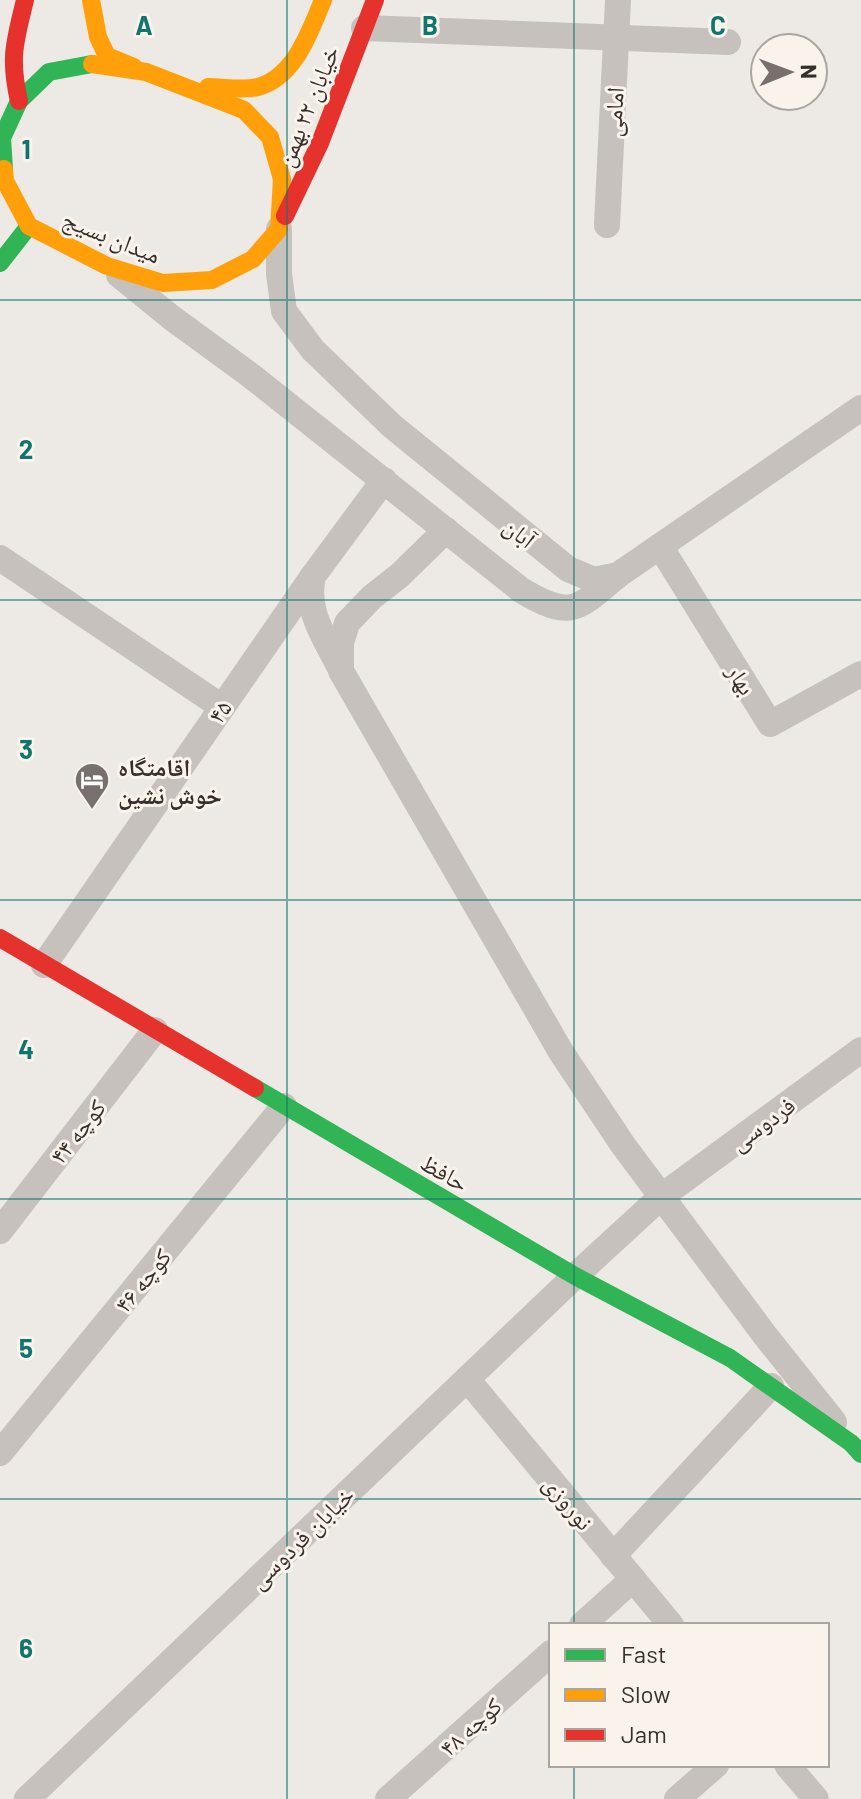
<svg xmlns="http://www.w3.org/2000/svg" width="861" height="1799" viewBox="0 0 861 1799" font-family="Barlow,'Noto Naskh Arabic',sans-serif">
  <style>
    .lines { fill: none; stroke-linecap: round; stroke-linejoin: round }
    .street { stroke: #c6c1bd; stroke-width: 26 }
    .fast { stroke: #30b455; stroke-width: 18 }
    .slow { stroke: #ff9f0a; stroke-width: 18 }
    .jam { stroke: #e5322d; stroke-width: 18 }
    .grid { fill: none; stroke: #0f766e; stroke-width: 2; stroke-opacity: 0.55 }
    .labels { text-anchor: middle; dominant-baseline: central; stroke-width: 6; stroke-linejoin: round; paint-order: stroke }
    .street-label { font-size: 24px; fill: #372f2b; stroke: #f9f3ec }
    .poi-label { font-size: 24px; font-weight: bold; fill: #372f2b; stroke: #f9f3ec; text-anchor: start }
    .grid-label { font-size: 26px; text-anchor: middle; font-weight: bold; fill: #0f766e; stroke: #f9f3ec; stroke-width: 6; stroke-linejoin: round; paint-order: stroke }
  </style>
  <rect width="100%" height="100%" fill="#ede9e4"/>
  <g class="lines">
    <!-- street -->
    <g class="street">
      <path d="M364,28L728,42"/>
      <path d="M607,225L618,0"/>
      <path d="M279,229V274L284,311L313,350L392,426L568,569L594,580L618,575L861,408"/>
      <path d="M119,275L172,318L250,375L521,590C571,620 577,610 618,575"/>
      <path d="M446,530L400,575L372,597L347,623L341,643V671L561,1052L623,1145L764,1334L834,1422"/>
      <path d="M660,546L770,724L861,674"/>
      <path d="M0,558L222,707"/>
      <path d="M339,666C324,636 305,611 313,576L384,480"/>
      <path d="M44,965L313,576"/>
      <path d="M0,1231L155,1030"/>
      <path d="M467,1379L671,1625"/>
      <path d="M0,1453L284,1106"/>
      <path d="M613,1556L771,1386"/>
      <path d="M582,1625L633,1579"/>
      <path d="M787,1765L816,1799"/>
      <path d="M27,1799L575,1276L662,1196L861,1050"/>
      <path d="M388,1799L551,1653"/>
      <path d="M677,1799L716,1765"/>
    </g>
    <!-- fast -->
    <g class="fast">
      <path d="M4,169L2,138L19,101L49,72L92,64"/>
      <path d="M0,263L29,226"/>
      <path d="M255,1088L575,1276L730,1358L851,1443L861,1454"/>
    </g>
    <!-- slow -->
    <g class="slow">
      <path d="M91,0L98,37L107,56L134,67"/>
      <path d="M208,87C224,87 242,91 258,87C295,77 310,31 323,0"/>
      <path d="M4,169L5,181L29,226L107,266L163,283L212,280L253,259L279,229L282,179L270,137L244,110L146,72L92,64"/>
    </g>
    <!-- jam -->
    <g class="jam">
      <path d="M19,101C9,57 15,42 25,0"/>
      <path d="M285,216L320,143L375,0"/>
      <path d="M0,938L255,1088"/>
    </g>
  </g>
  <!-- grid -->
  <path class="grid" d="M287,0V1799M574,0V1625M0,300H861M0,600H861M0,900H861M0,1199H861M0,1499H861M574,1765V1799"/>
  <!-- icons -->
  <defs>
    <symbol id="hotel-pin" viewBox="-11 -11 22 30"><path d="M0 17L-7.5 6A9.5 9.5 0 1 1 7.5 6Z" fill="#77706c" stroke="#f9f3ec"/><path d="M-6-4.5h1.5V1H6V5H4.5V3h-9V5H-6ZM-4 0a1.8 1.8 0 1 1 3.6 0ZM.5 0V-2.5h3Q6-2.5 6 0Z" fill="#fff"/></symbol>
  </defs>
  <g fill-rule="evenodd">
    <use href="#hotel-pin" x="72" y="760" width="40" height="54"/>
  </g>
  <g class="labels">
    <!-- street labels -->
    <g class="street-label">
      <text transform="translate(307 106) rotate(-68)">خیابان ۲۲ بهمن</text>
      <text transform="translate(613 112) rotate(-87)">امامی</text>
      <text transform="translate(112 236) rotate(22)">میدان بسیج</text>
      <text transform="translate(520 532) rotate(39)">آبان</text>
      <text transform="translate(742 679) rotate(58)">بهار</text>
      <text transform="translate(219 711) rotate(-55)">۴۵</text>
      <text transform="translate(762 1123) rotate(-36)">فردوسی</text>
      <text transform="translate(77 1131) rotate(-52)">کوچه ۴۴</text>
      <text transform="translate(445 1172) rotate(30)">حافظ</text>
      <text transform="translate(142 1280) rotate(-51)">کوچه ۴۶</text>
      <text transform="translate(569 1502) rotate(50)">نوروزی</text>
      <text transform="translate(301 1537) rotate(-44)">خیابان فردوسی</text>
      <text transform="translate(470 1726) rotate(-42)">کوچه ۴۸</text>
    </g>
    <!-- poi labels -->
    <g class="poi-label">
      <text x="118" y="766">اقامتگاه<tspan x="118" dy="28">خوش نشین</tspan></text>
    </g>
  </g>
  <g class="grid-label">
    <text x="144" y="35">A</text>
    <text x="430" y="35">B</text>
    <text x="718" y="35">C</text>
    <text x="26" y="159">1</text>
    <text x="26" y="459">2</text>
    <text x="26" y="759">3</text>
    <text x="26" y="1059">4</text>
    <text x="26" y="1358">5</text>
    <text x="26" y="1658">6</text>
  </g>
  <!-- legend -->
  <rect x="549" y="1623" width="280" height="144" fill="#f9f3ec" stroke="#aba59f" stroke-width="2"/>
  <rect x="565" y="1649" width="40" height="12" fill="#30b455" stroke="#aba59f" stroke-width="2"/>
  <text x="621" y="1663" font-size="24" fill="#372f2b">Fast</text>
  <rect x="565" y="1689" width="40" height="12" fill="#ff9f0a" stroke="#aba59f" stroke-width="2"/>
  <text x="621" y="1703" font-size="24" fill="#372f2b">Slow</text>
  <rect x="565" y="1729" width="40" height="12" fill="#e5322d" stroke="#aba59f" stroke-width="2"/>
  <text x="621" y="1743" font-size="24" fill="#372f2b">Jam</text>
  <!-- north arrow -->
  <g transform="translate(789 72) rotate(89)"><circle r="38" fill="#f9f3ec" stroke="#aba59f" stroke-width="2"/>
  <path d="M0-6L14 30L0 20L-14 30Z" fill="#77706c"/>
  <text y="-12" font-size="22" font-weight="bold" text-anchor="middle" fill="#372f2b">N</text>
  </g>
</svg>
